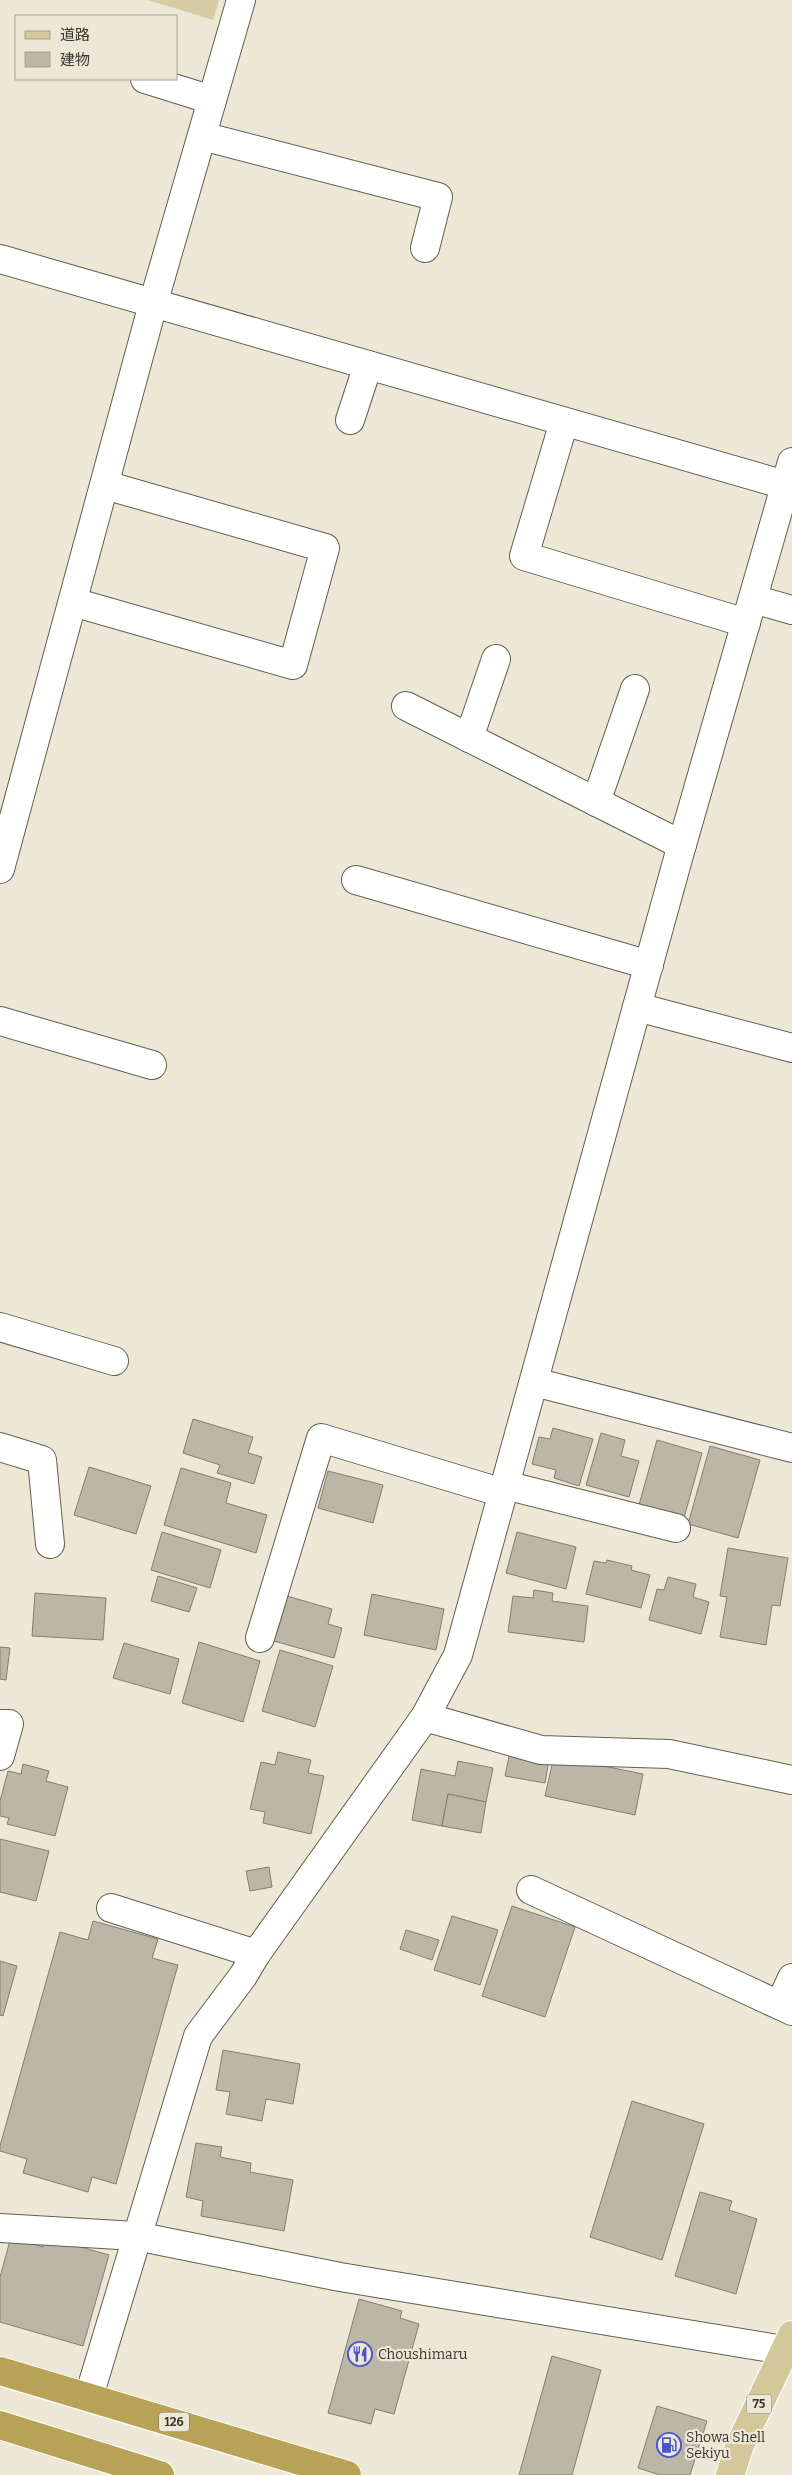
<svg xmlns="http://www.w3.org/2000/svg" width="792" height="2475" viewBox="0 0 792 2475" font-family="Bitter,'Noto Sans JP',serif">
  <style>
    .green { fill: #d5cba5 }
    .building { fill: #bbb6a5; stroke: #837f6e }
    .lines { fill: none; stroke-linecap: round; stroke-linejoin: round }
    .minor-casing { stroke: #635e4f; stroke-width: 30 }
    .major-casing { stroke: #fff; stroke-width: 30 }
    .highway-casing { stroke: #fff; stroke-width: 30 }
    .minor { stroke: #fff; stroke-width: 28 }
    .major { stroke: #d4c799; stroke-width: 28 }
    .highway { stroke: #b7a255; stroke-width: 28 }
    .labels { text-anchor: middle; dominant-baseline: central; stroke-width: 4.5; stroke-linejoin: round; paint-order: stroke }
    .shield { fill: #ede8d6; stroke: #6f6c62; stroke-width: 1 }
    .shield-label { font-size: 12px; font-weight: bold; fill: #393730 }
    .poi-label { font-size: 14px; fill: #393730; stroke: #ede8d6; text-anchor: start }
  </style>
  <rect width="100%" height="100%" fill="#ede8d6"/>
  <!-- green -->
  <path class="green" d="M148,0H219L213,20Z"/>
  <!-- building -->
  <g class="building">
    <path d="M193,1419L253,1437L248,1453L262,1457L254,1484L217,1473L220,1465L183,1453Z"/>
    <path d="M553,1428L593,1439L579,1486L554,1478L556,1470L532,1464L539,1437L550,1439Z"/>
    <path d="M601,1433L625,1440L621,1456L639,1461L629,1497L586,1485Z"/>
    <path d="M657,1440L702,1453L684,1518L639,1505Z"/>
    <path d="M710,1446L760,1460L738,1538L688,1524Z"/>
    <path d="M89,1467L151,1486L136,1534L74,1515Z"/>
    <path d="M181,1468L231,1483L226,1503L267,1515L256,1553L164,1525Z"/>
    <path d="M328,1471L383,1485L373,1523L318,1508Z"/>
    <path d="M162,1532L221,1550L210,1588L151,1570Z"/>
    <path d="M517,1532L576,1547L566,1589L506,1573Z"/>
    <path d="M728,1548L788,1558L780,1606L772,1605L766,1645L720,1637L727,1597L720,1596Z"/>
    <path d="M607,1560L632,1566L631,1570L650,1575L641,1608L586,1594L594,1561L606,1563Z"/>
    <path d="M158,1576L197,1588L189,1612L151,1601Z"/>
    <path d="M668,1577L696,1584L693,1597L709,1602L701,1634L649,1620L657,1589L664,1590Z"/>
    <path d="M534,1590L553,1593L552,1601L588,1606L584,1642L508,1632L513,1596L533,1598Z"/>
    <path d="M35,1593L106,1598L103,1640L32,1636Z"/>
    <path d="M372,1594L444,1609L436,1650L364,1635Z"/>
    <path d="M287,1596L332,1609L328,1624L342,1628L334,1658L274,1641Z"/>
    <path d="M199,1642L260,1661L243,1722L182,1703Z"/>
    <path d="M124,1643L179,1659L170,1694L113,1678Z"/>
    <path d="M0,1647L10,1648L6,1680L0,1679Z"/>
    <path d="M280,1650L333,1666L315,1727L262,1711Z"/>
    <path d="M278,1752L311,1760L308,1773L324,1776L311,1834L263,1823L265,1812L250,1809L261,1762L275,1765Z"/>
    <path d="M510,1752L549,1760L545,1783L505,1776Z"/>
    <path d="M554,1756L643,1774L635,1815L545,1796Z"/>
    <path d="M458,1761L493,1768L486,1802L448,1794L442,1826L412,1820L421,1769L455,1776Z"/>
    <path d="M23,1764L49,1771L46,1781L68,1787L55,1836L7,1824L9,1818L0,1816V1801L8,1771L21,1774Z"/>
    <path d="M448,1794L486,1802L481,1833L442,1826Z"/>
    <path d="M0,1839L49,1851L36,1901L0,1892Z"/>
    <path d="M269,1867L272,1887L250,1891L246,1871Z"/>
    <path d="M512,1906L575,1927L545,2017L482,1996Z"/>
    <path d="M452,1916L498,1930L480,1985L434,1970Z"/>
    <path d="M93,1921L158,1939L152,1958L178,1965L116,2184L92,2177L88,2192L23,2173L27,2159L0,2151V2146L60,1932L88,1940Z"/>
    <path d="M406,1930L439,1940L432,1960L400,1949Z"/>
    <path d="M0,1961L17,1966L3,2016L0,2015Z"/>
    <path d="M223,2050L300,2064L293,2104L266,2099L262,2121L226,2114L230,2092L216,2090Z"/>
    <path d="M632,2101L704,2124L662,2260L590,2237Z"/>
    <path d="M196,2143L222,2147L220,2157L251,2163L250,2172L293,2180L284,2231L201,2216L203,2201L186,2197Z"/>
    <path d="M700,2192L732,2201L729,2210L757,2219L736,2294L675,2276Z"/>
    <path d="M11,2237L43,2247L46,2237L109,2255L83,2346L0,2322V2277Z"/>
    <path d="M359,2299L402,2311L400,2318L419,2324L394,2414L375,2409L371,2424L328,2413Z"/>
    <path d="M552,2356L601,2370L572,2475H519Z"/>
    <path d="M657,2406L707,2421L690,2475H660L638,2468Z"/>
  </g>
  <g class="lines">
    <defs>
      <g id="minor">
        <path d="M145,79L212,100"/>
        <path d="M202,136L438,197L425,248"/>
        <path d="M0,259L792,487"/>
        <path d="M350,420L368,365"/>
        <path d="M564,422L524,556L746,623"/>
        <path d="M753,599L792,610"/>
        <path d="M73,602L293,665L325,548L105,485"/>
        <path d="M406,706L682,845"/>
        <path d="M469,738L496,659"/>
        <path d="M596,802L635,689"/>
        <path d="M0,869L153,304L241,0"/>
        <path d="M356,880L649,965"/>
        <path d="M637,1007L792,1048"/>
        <path d="M0,1021L152,1065"/>
        <path d="M0,1327L114,1361"/>
        <path d="M534,1382L792,1448"/>
        <path d="M0,1447L42,1460L50,1544"/>
        <path d="M505,1485L676,1528"/>
        <path d="M260,1638L321,1438L503,1493"/>
        <path d="M425,1717L541,1750L669,1754L792,1780"/>
        <path d="M0,1724H9L0,1756"/>
        <path d="M531,1890L792,2011"/>
        <path d="M111,1908L256,1954"/>
        <path d="M780,2004L792,1978"/>
        <path d="M0,2228L136,2236L340,2277L784,2350"/>
        <path d="M89,2396L198,2036L243,1976L256,1954L425,1717L458,1655L679,855L792,462"/>
      </g>
      <path id="major" d="M730,2475L740,2445L792,2335"/>
      <g id="highway">
        <path d="M0,2371L347,2475"/>
        <path d="M0,2425L160,2475"/>
      </g>
    </defs>
    <!-- minor casing -->
    <use href="#minor" class="minor-casing"/>
    <!-- major casing -->
    <use href="#major" class="major-casing"/>
    <!-- highway casing -->
    <use href="#highway" class="highway-casing"/>
    <!-- minor -->
    <use href="#minor" class="minor"/>
    <!-- major -->
    <use href="#major" class="major"/>
    <!-- highway -->
    <use href="#highway" class="highway"/>
  </g>
  <!-- icons -->
  <defs>
    <symbol id="restaurant-ring" viewBox="-11 -11 22 22"><circle r="9.5" fill="#ede8d6" stroke="#4b55cb" stroke-width="1.5"/><path d="M-5-6h1v4h1v-4h1v4h1v-4h1v5L-1.5 .5V6h-2V.5L-5-1ZM5-6V6H3V1.5H1.5Q1.5-4 5-6Z" fill="#4b55cb"/></symbol>
    <symbol id="fuel-ring" viewBox="-11 -11 22 22"><circle r="9.5" fill="#ede8d6" stroke="#4b55cb" stroke-width="1.5"/><path d="M-5.5-6h7V0h2V4h1.3V-2.5L3-4.5l.8-.8L6-3V5H2.5V1h-1V6h-7ZM-4.2-4.7v3.2H.2V-4.7Z" fill="#4b55cb"/></symbol>
  </defs>
  <g fill-rule="evenodd">
    <use href="#restaurant-ring" x="346" y="2340" width="28" height="28"/>
    <use href="#fuel-ring" x="655" y="2431" width="28" height="28"/>
  </g>
  <g class="labels">
    <!-- shield labels -->
    <g class="shield">
      <rect x="746.5" y="2394.5" width="25" height="19" rx="4"/>
      <rect x="159" y="2412.5" width="30" height="19" rx="4"/>
    </g>
    <g class="shield-label">
      <text x="759" y="2404">75</text>
      <text x="174" y="2422">126</text>
    </g>
    <!-- poi labels -->
    <g class="poi-label">
      <text x="378" y="2354">Choushimaru</text>
      <text x="686" y="2437">Showa Shell<tspan x="686" dy="16">Sekiyu</tspan></text>
    </g>
  </g>
  <!-- legend -->
  <rect x="15" y="15" width="162" height="65" fill="#ede8d6" stroke="#a5a194"/>
  <rect x="25" y="31" width="25" height="8" fill="#d4c799" stroke="#a5a194"/>
  <text x="60" y="40" font-size="15" fill="#393730">道路</text>
  <rect x="25" y="52" width="25" height="15" fill="#bbb6a5" stroke="#a5a194"/>
  <text x="60" y="65" font-size="15" fill="#393730">建物</text>
</svg>
